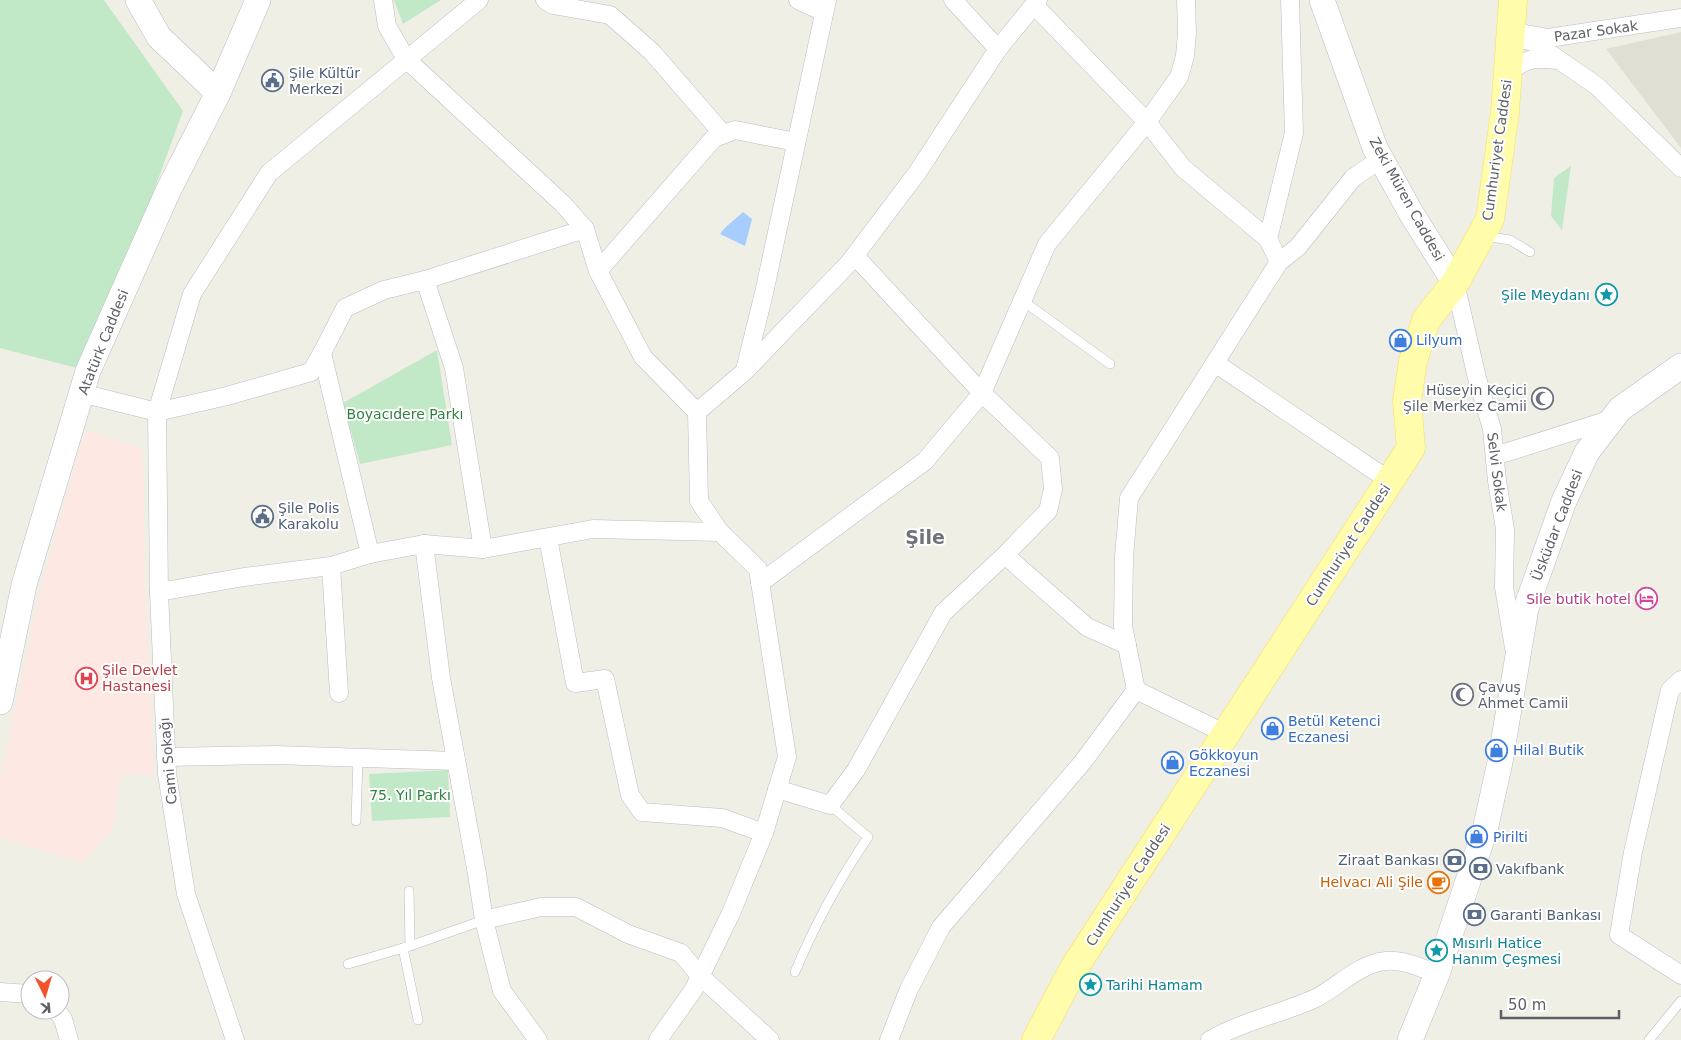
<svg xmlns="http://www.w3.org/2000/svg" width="1681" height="1040" viewBox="0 0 1681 1040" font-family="'DejaVu Sans',sans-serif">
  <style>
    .education { fill: #e0dfd4 }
    .medical { fill: #fde8e3 }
    .green { fill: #c2e9c7 }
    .water { fill: #a7cdff }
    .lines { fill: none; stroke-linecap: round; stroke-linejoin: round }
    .lane-casing { stroke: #babdc2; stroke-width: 10 }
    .street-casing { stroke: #babdc2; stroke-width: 19 }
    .secondary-casing { stroke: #bbbdc4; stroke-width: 26 }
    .primary-casing { stroke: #f8df58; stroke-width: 29 }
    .lane { stroke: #fff; stroke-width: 9 }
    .street { stroke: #fff; stroke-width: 18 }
    .secondary { stroke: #fff; stroke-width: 25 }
    .primary { stroke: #fffcac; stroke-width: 28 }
    .labels { text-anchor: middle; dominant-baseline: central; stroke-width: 4; stroke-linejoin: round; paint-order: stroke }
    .street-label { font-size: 14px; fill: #5d6067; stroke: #fff }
    .service-label { font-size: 14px; fill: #4e5e75; stroke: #fff; text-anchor: start }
    .culture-label { font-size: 14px; fill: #0d838f; stroke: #fff; text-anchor: start }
    .shop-label { font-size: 14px; fill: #366cbe; stroke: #fff; text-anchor: start }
    .worship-label { font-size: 14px; fill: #5b616d; stroke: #fff; text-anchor: end }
    .park-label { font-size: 14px; fill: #30823f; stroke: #fff }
    .hotel-label { font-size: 14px; fill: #b23c85; stroke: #fff; text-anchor: end }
    .health-label { font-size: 14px; fill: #be3a42; stroke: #fff; text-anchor: start }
    .food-label { font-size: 14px; fill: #c56008; stroke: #fff; text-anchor: end }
    .district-label { font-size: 19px; font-weight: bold; fill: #6e7279; stroke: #fff }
  </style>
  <rect width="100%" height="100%" fill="#f0efe6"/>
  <!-- education -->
  <path class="education" d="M1681,32V148L1606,49Z"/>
  <!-- medical -->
  <path class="medical" d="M85,430L143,449L145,583L154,775L121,774L113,829L83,862L0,838V779L43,579Z"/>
  <!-- green -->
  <g class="green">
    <path d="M0,0H104L183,111L88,371L0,348Z"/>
    <path d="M394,0H441L403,24Z"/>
    <path d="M1571,166L1562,230L1551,216L1554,178Z"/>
    <path d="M437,350L452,445L360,464L343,403Z"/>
    <path d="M448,770L450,817L372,821L369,774Z"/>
  </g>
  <!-- water -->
  <path class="water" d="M743,212L752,219L745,246L720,234C726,225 735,220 743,212Z"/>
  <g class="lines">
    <defs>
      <g id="lane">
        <path d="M1484,236L1510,240L1530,252"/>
        <path d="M1023,301L1110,364"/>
        <path d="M356,821L358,758"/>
        <path d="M409,891L410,946"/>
        <path d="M403,948L418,1020"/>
        <path d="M348,964L410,946L484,920"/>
        <path d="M795,972C815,924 839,880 868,837L830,805"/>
        <path d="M1649,1040L1681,1001"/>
      </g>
      <g id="street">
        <path d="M383,0L387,26L406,59L563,204L585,229L598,271L643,357L697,412"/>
        <path d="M545,0L553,5L610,15L652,52L723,134"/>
        <path d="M798,0L824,12"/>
        <path d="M953,0L998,49"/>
        <path d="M1034,5L1147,122L1183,168L1268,239L1279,262L1298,247L1353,178L1382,158"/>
        <path d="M1526,34L1548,38L1681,18"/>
        <path d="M1511,36L1533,42L1597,86L1681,168"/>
        <path d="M1508,75C1524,57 1535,58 1557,60"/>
        <path d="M1268,239L1294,133L1290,0"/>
        <path d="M598,271L714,138L735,130L796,142"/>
        <path d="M425,280L454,368L483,549"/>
        <path d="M1455,283L1477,378L1492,429L1497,481L1505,529L1504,587L1514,648"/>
        <path d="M322,353L370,554"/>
        <path d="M1215,363L1390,481"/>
        <path d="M745,370L764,293L827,0"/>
        <path d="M81,393L157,412L227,396L311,372L322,353L345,308L384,290L425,280L585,229"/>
        <path d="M1495,456L1612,419"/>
        <path d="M548,538L575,683L605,679L630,795L642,812L722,818L764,833"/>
        <path d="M424,544L441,678L477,874L484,920L502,991L538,1040"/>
        <path d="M1005,555L1087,627L1127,645"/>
        <path d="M331,566L339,693"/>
        <path d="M760,583L925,461L982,393L1047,244L1147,122L1179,77L1185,56L1187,33L1186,0"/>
        <path d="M159,592L244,577L331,566L370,554L424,544L483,549L593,529L720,532"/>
        <path d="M1681,680L1670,690L1633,852L1619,935L1681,975"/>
        <path d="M1226,734L1136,690L1123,626L1124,557L1129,498L1279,262"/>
        <path d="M166,757L275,755L456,761"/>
        <path d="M777,789L830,805L856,770L943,613L1005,555L1048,511L1053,489L1050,458L982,393L855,256"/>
        <path d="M484,920L541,907H576L628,934L681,953L700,976L770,1040"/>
        <path d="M0,992L30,994"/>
        <path d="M56,1010L63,1019L69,1040"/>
        <path d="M235,1040L186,894L167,774L159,592L157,412L192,294L269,173L479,0"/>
        <path d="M658,1040L694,989L731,913L764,833L787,757L758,569L720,532L699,501L697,412L744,372L849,263L917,173L998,49L1038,0"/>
        <path d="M889,1040L909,989L941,927L1082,763L1136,690"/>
        <path d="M1210,1040C1243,1021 1281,1014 1316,998C1337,987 1355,968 1379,962C1399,957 1419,967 1437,974"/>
      </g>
      <g id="secondary">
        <path d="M138,0L159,37L218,93"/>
        <path d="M1322,0L1375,148L1411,213L1455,283"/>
        <path d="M0,702L24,585L88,371L169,189L218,93L258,0"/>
        <path d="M1410,1040L1437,974L1485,830L1500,762L1526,608L1564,501L1587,452L1620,409L1681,366"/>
      </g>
      <path id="primary" d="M1036,1040L1074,968L1411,448L1407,401L1413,361L1426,320L1455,283L1490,219L1505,112L1513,0"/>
    </defs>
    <!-- lane casing -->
    <use href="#lane" class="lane-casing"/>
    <!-- street casing -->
    <use href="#street" class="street-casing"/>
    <!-- secondary casing -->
    <use href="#secondary" class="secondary-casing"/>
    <!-- primary casing -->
    <use href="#primary" class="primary-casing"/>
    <!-- lane -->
    <use href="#lane" class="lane"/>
    <!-- street -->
    <use href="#street" class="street"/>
    <!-- secondary -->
    <use href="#secondary" class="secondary"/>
    <!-- primary -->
    <use href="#primary" class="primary"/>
  </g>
  <!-- icons -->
  <defs>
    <symbol id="civic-ring" viewBox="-11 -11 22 22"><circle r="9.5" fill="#fff" stroke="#5c6f8a" stroke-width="1.5"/><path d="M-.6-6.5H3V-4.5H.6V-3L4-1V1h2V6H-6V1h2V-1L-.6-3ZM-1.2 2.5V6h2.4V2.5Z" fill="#5c6f8a"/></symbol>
    <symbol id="sight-ring" viewBox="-11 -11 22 22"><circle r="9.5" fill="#fff" stroke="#0f9aa8" stroke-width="1.5"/><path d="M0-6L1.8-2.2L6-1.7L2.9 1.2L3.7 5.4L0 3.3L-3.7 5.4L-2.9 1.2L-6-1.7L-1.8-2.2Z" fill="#0f9aa8"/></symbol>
    <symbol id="shop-ring" viewBox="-11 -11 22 22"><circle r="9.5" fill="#fff" stroke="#3f7fe0" stroke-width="1.5"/><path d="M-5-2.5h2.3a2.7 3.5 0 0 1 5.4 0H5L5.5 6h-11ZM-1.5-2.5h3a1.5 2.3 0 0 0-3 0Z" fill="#3f7fe0"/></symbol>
    <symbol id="mosque-ring" viewBox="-11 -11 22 22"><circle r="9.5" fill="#fff" stroke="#6b7280" stroke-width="1.5"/><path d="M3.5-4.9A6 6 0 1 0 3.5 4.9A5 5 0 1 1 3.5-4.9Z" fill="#6b7280"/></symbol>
    <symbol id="hotel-ring" viewBox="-11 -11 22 22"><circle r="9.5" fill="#fff" stroke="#d1479c" stroke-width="1.5"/><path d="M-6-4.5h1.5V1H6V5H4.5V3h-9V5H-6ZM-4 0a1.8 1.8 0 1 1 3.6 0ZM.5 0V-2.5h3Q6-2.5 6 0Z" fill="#d1479c"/></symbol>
    <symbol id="hospital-ring" viewBox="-11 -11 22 22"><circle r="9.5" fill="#fff" stroke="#e0444e" stroke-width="1.5"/><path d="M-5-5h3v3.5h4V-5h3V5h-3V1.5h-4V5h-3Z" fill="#e0444e"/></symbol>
    <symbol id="bank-ring" viewBox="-11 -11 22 22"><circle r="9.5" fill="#fff" stroke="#5c6f8a" stroke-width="1.5"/><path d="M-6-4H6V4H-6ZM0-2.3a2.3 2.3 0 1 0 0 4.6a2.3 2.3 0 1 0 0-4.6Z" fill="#5c6f8a"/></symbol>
    <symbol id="cafe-ring" viewBox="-11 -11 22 22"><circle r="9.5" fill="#fff" stroke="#e8710a" stroke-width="1.5"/><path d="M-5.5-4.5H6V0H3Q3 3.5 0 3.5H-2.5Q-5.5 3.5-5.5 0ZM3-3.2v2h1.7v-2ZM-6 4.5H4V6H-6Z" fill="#e8710a"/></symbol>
  </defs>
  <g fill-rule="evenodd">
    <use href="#civic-ring" x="260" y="68" width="25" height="25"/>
    <use href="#sight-ring" x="1594" y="282" width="25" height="25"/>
    <use href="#shop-ring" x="1388" y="328" width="25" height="25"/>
    <use href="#mosque-ring" x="1530" y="386" width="25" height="25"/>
    <use href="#civic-ring" x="250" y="504" width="25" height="25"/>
    <use href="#hotel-ring" x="1634" y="586" width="25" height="25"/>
    <use href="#hospital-ring" x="74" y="666" width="25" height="25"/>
    <use href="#mosque-ring" x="1450" y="682" width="25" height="25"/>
    <use href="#shop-ring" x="1260" y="716" width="25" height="25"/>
    <use href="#shop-ring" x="1484" y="738" width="25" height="25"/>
    <use href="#shop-ring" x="1160" y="750" width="25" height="25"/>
    <use href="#shop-ring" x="1464" y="824" width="25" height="25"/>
    <use href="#bank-ring" x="1442" y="848" width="25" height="25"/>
    <use href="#bank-ring" x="1468" y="856" width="25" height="25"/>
    <use href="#cafe-ring" x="1426" y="870" width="25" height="25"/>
    <use href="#bank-ring" x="1462" y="902" width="25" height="25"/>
    <use href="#sight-ring" x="1424" y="938" width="25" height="25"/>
    <use href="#sight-ring" x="1078" y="972" width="25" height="25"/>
  </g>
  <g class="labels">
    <!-- street labels -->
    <g class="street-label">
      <text transform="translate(1596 31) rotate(-8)">Pazar Sokak</text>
      <text transform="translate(1497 150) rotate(-82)">Cumhuriyet Caddesi</text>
      <text transform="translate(1407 199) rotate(61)">Zeki Müren Caddesi</text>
      <text transform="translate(103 342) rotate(-68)">Atatürk Caddesi</text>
      <text transform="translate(1497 472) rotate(83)">Selvi Sokak</text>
      <text transform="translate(1557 525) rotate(-69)">Üsküdar Caddesi</text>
      <text transform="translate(1348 545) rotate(-57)">Cumhuriyet Caddesi</text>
      <text transform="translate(168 761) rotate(-95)">Cami Sokağı</text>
      <text transform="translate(1128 885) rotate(-57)">Cumhuriyet Caddesi</text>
    </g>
    <!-- service labels -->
    <g class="service-label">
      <text x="289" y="73">Şile Kültür<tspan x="289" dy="16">Merkezi</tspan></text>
      <text x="278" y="508">Şile Polis<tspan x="278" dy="16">Karakolu</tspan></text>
      <text x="1439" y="860" text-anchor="end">Ziraat Bankası</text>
      <text x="1496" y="869">Vakıfbank</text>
      <text x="1490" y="915">Garanti Bankası</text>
    </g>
    <!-- culture labels -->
    <g class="culture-label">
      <text x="1590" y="295" text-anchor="end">Şile Meydanı</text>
      <text x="1452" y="943">Mısırlı Hatice<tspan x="1452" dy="16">Hanım Çeşmesi</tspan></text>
      <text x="1106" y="985">Tarihi Hamam</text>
    </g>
    <!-- shop labels -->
    <g class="shop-label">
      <text x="1416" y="340">Lilyum</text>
      <text x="1288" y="721">Betül Ketenci<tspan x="1288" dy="16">Eczanesi</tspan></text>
      <text x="1513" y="750">Hilal Butik</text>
      <text x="1189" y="755">Gökkoyun<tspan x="1189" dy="16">Eczanesi</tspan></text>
      <text x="1493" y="837">Pirilti</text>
    </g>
    <!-- worship labels -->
    <g class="worship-label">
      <text x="1527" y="390">Hüseyin Keçici<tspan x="1527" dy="16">Şile Merkez Camii</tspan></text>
      <text x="1478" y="687" text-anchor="start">Çavuş<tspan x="1478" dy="16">Ahmet Camii</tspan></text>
    </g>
    <!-- park labels -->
    <g class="park-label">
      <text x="405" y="414">Boyacıdere Parkı</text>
      <text x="410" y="795">75. Yıl Parkı</text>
    </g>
    <!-- hotel labels -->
    <g class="hotel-label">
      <text x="1631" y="599">Sile butik hotel</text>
    </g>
    <!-- health labels -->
    <g class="health-label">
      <text x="102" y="670">Şile Devlet<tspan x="102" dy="16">Hastanesi</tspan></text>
    </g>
    <!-- food labels -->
    <g class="food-label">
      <text x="1423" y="882">Helvacı Ali Şile</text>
    </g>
    <!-- district labels -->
    <g class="district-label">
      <text x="925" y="537">Şile</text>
    </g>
  </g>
  <!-- north arrow -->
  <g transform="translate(45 995) rotate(175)"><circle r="24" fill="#ffffff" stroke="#bebfc2"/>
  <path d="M0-4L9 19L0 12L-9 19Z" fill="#f1542b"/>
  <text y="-8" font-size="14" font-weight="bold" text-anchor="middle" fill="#5d6067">K</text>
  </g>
  <!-- scale -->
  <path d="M1501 1010v8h118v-8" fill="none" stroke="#5d6067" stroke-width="2.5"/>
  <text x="1508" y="1010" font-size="15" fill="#5d6067" stroke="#ffffff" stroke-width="4" paint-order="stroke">50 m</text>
</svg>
